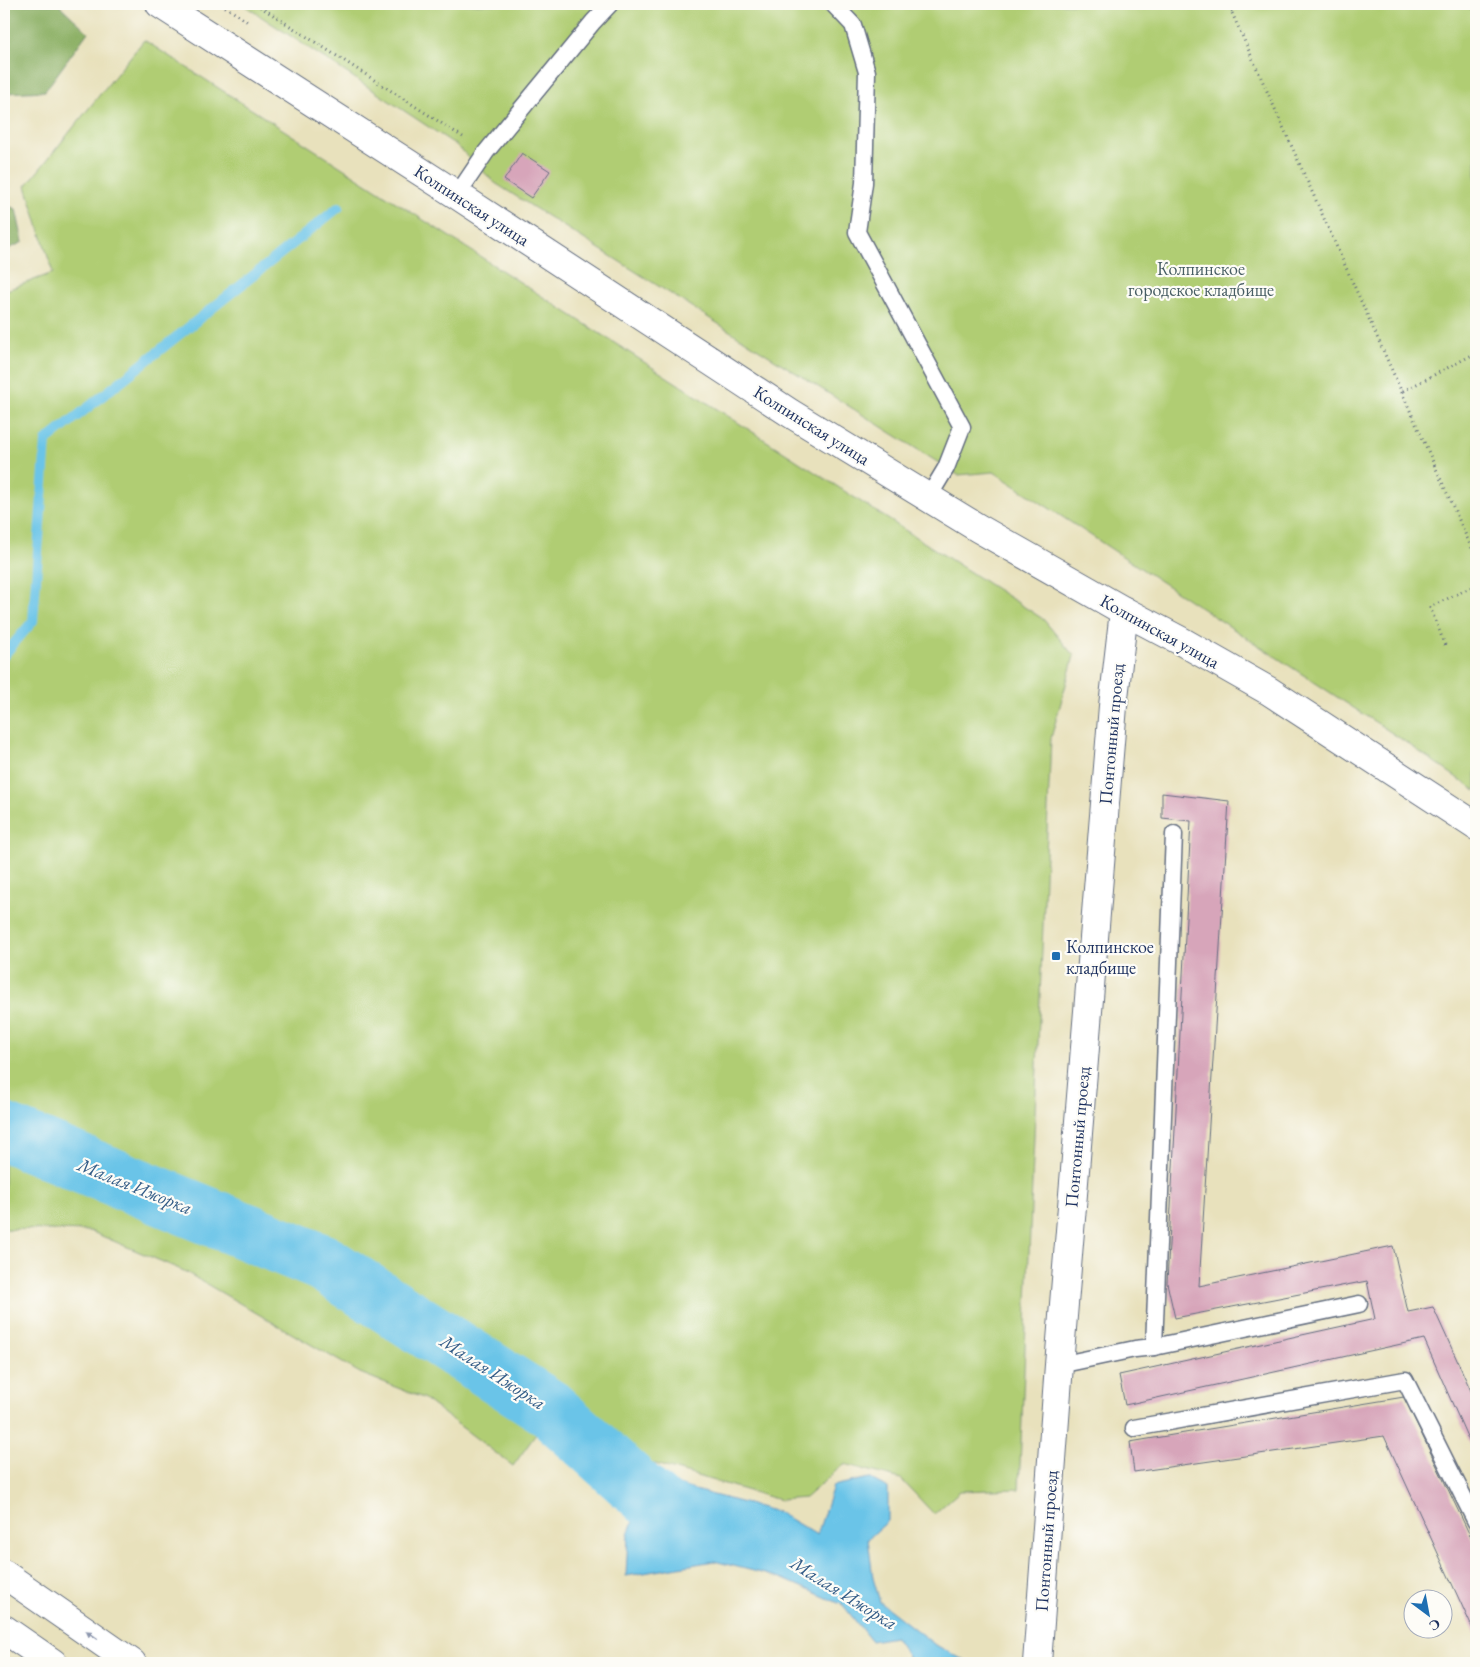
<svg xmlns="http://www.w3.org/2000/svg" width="1480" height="1667" viewBox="0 0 1480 1667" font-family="'EB Garamond',serif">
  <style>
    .green { fill: #b0cd73; stroke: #667e68 }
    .forest { fill: #8cb065; stroke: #547062 }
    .water { fill: #6bc4e8; stroke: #437aa3 }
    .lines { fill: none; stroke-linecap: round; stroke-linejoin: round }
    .stream { stroke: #6bc4e8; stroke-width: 10 }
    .river { stroke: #6bc4e8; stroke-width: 58 }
    .building { fill: #d7a5ba }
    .service-casing { stroke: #636d7f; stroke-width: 19 }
    .minor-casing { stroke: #636d7f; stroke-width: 30 }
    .primary-casing { stroke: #636d7f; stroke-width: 30 }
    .path { stroke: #636d7f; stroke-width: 3; stroke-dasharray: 1 4; stroke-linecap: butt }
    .service { stroke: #fff; stroke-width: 16 }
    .minor { stroke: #fff; stroke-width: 28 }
    .primary { stroke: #fff; stroke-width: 28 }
    .oneway { fill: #8d97ae }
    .poi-dot { fill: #1f6fb2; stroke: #fdfcf7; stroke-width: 2 }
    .labels { text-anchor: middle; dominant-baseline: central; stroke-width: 4.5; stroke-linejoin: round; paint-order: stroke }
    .street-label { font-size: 18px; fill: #1b2f5e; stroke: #fdfcf7 }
    .park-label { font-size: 18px; fill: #485e64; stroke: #fdfcf7 }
    .poi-label { font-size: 18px; fill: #1b2f5e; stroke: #fdfcf7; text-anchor: start }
    .water-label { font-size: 19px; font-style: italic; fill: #335c87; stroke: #fdfcf7 }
  </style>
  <rect width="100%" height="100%" fill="#fdfcf7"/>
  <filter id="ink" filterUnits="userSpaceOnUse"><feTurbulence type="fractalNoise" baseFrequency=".02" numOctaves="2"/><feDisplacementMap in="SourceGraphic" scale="10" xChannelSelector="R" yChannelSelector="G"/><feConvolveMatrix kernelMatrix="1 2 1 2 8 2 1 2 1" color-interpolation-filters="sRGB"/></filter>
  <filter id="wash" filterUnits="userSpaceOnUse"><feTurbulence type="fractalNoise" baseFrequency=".0096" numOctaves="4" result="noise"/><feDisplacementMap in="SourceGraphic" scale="20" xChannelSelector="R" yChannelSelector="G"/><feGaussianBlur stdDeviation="1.12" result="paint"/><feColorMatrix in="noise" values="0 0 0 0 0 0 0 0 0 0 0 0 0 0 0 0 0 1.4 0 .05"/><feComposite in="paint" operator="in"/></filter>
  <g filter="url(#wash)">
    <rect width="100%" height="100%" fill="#e8e1bc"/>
    <!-- green -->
    <g class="green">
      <path d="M242,4H1476V791L1401,739L994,472L958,475L495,183L456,145Z"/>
      <path d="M144,40L1043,619L1074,656L1051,738L1019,1489L960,1491L934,1514L901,1479L844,1464L805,1498L780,1500L645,1461L562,1398L513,1466L423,1398L360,1373L184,1271L90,1231L4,1229V291L53,273L26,186Z"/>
    </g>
    <!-- forest -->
    <g class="forest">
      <path d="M4,4H58L88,32L45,91L6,93L4,91Z"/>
      <path d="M4,204L16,209L23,242L4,251Z"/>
    </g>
    <!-- water -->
    <path class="water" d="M658,1478L691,1489L778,1512L817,1535L833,1486L869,1478L888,1488V1521L868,1539L873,1578L880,1602L934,1644L969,1663H912L895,1637L871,1641L843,1605L781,1578L714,1561L626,1576L628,1534L636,1514Z"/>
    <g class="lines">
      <!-- stream -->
      <path class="stream" d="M4,655L33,621L46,441L339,207"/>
      <!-- river -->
      <path class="river" d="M4,1132L323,1263L549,1408L661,1509L718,1530"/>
    </g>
    <g id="blocks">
      <!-- building -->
      <g class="building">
        <path d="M522,153L550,171L531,198L504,180Z"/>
        <path d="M1162,793L1229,801L1199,1286L1393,1246L1408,1312L1433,1307L1476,1402V1457L1424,1339L1125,1405L1119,1375L1375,1319L1367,1281L1175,1318L1167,1283L1191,821L1162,818Z"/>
        <path d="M1404,1397L1476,1548V1636L1384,1436L1134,1472L1130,1442Z"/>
      </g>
    </g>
  </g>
  <g filter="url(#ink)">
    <use href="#blocks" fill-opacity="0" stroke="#636d7f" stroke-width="1"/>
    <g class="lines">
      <defs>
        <g id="service">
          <path d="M833,4L853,25L867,72L864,183L857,232L962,427L946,468L928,498"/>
          <path d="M457,195L486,152L593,22L610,4"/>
          <path d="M1154,1347L1174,834"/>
          <path d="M1059,1365L1135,1349L1154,1347L1359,1304"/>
          <path d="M1134,1428L1405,1380L1476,1522"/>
        </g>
        <g id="minor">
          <path d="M160,4L457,195L790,413L978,528L1124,611L1181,641L1269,691L1476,826"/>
          <path d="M1037,1663L1059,1365L1113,706L1124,611"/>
        </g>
        <g id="primary">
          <path d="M4,1574L132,1663"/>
          <path d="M4,1629L53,1663"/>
        </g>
      </defs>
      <!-- service casing -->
      <use href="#service" class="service-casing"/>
      <!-- minor casing -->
      <use href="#minor" class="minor-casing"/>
      <!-- primary casing -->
      <use href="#primary" class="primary-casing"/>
      <!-- path -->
      <g class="path">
        <path d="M221,4L248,22"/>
        <path d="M256,4L466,139"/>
        <path d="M1228,4L1476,558"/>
        <path d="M1471,4L1476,15"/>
        <path d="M1231,11L1246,4"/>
        <path d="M1403,391L1476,353"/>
        <path d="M1445,645L1430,607L1476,585"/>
      </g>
      <!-- service -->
      <use href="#service" class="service"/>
      <!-- minor -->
      <use href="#minor" class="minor"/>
      <!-- primary -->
      <use href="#primary" class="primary"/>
    </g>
    <!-- one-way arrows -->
    <defs><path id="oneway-solid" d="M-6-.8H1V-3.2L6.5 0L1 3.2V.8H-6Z" transform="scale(1.25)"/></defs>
    <use class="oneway" href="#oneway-solid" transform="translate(92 1635) rotate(-145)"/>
  </g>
  <!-- markers -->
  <rect class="poi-dot" x="1051" y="951" width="10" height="10" rx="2.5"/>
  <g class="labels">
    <!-- street labels -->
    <g class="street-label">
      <text transform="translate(472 205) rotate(33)">Колпинская улица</text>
      <text transform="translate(812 425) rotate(32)">Колпинская улица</text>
      <text transform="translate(1160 631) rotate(29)">Колпинская улица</text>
      <text transform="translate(1111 734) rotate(-85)">Понтонный проезд</text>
      <text transform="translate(1077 1137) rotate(-85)">Понтонный проезд</text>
      <text transform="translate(1046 1541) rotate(-86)">Понтонный проезд</text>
    </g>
    <!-- park labels -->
    <g class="park-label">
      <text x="1201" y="268">Колпинское<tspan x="1201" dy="21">городское кладбище</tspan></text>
    </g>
    <!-- poi labels -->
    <g class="poi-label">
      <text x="1066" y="946">Колпинское<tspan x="1066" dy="21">кладбище</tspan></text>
    </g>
    <!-- water labels -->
    <g class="water-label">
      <text transform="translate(135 1186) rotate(22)">Малая Ижорка</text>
      <text transform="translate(493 1372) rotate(33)">Малая Ижорка</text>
      <text transform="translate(844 1593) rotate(32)">Малая Ижорка</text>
    </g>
  </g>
  <!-- margin -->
  <rect width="1480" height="1667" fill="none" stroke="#fdfcf7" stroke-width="20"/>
  <!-- north arrow -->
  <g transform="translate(1428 1614) rotate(148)"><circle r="24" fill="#fdfcf7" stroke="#a3aaba"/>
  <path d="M0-4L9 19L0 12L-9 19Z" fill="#1f6fb2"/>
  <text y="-8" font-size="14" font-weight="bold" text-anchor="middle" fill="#1b2f5e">С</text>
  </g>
</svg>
